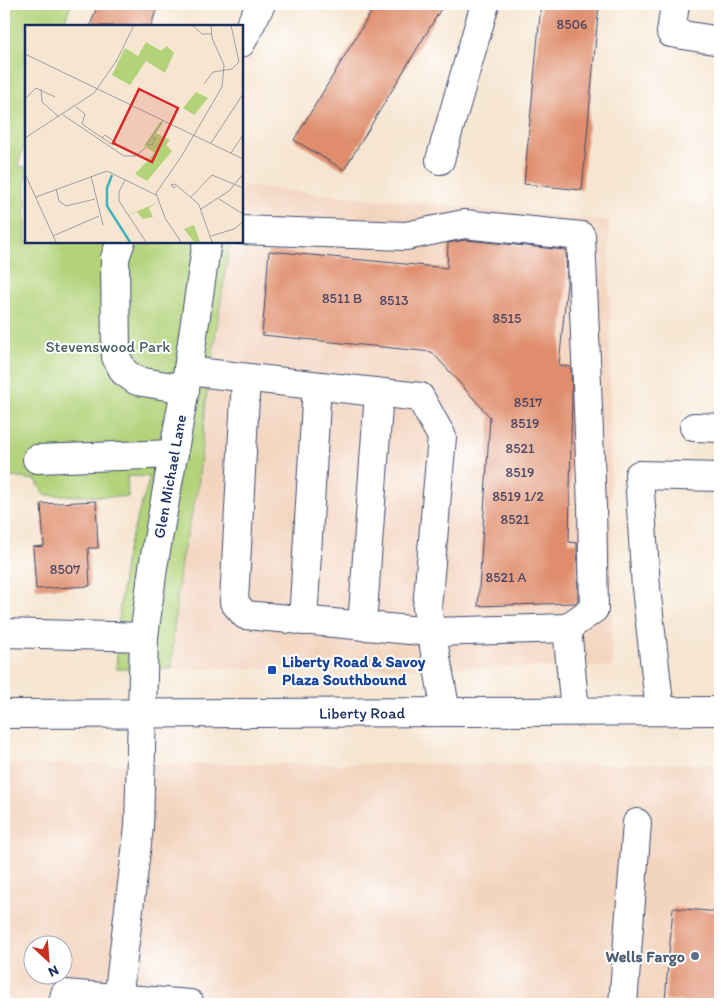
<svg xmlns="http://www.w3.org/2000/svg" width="724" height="1008" viewBox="0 0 724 1008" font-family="Itim,sans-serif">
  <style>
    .built { fill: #f3d4be; fill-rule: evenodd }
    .green { fill: #b3d37a; stroke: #67816c }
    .building { fill: #df8d6c }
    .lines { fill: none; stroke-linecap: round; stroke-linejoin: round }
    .minor-casing { stroke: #3c4a6f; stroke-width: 30 }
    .major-casing { stroke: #3c4a6f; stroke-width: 30 }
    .minor { stroke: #fff; stroke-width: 28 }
    .major { stroke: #fff; stroke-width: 28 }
    .transit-dot { fill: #1a4fb4; stroke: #fff; stroke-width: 2 }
    .service-dot { fill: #5c6f8a; stroke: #fff; stroke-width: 2 }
    .labels { text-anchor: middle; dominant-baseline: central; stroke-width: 4; stroke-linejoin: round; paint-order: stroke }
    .number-label { font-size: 14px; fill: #4c4662 }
    .park-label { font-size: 16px; fill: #496066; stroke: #fff }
    .street-label { font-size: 16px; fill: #1b2f5e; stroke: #fff }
    .transit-label { font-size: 16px; font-weight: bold; fill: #164399; stroke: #fff; text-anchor: start }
    .service-label { font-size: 16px; font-weight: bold; fill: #4e5e75; stroke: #fff; text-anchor: end }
    .inset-river { fill: none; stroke: #42b2ba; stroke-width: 2.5 }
    .inset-road { fill: none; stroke: #9e9da3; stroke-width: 1 }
    .view { fill: #d62828; fill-opacity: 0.15; stroke: #d62828; stroke-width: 2.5 }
    .inset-edge { fill: none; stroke: #1b2f5e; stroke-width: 2.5 }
  </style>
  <rect width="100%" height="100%" fill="#fff"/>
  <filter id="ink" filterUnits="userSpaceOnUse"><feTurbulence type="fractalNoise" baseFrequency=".02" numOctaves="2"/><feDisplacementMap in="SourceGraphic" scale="10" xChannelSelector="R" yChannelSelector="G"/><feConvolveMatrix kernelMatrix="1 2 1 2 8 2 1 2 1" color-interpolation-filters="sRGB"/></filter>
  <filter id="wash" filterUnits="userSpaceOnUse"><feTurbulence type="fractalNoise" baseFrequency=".0096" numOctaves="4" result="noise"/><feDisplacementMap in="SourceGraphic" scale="20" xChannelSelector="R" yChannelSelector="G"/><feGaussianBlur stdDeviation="1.12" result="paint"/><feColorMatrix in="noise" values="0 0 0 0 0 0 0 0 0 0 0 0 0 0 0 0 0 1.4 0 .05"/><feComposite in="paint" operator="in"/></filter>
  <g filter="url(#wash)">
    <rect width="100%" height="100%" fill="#f6e6d1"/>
    <!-- built -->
    <g class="built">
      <path d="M241,186L609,221L612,667L172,669L174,627L181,561L198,487L207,393L230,241H241Z"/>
      <path d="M4,764H720V1004H4ZM32,946H62V976H32Z"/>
    </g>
    <!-- green -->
    <path class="green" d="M4,4H71L63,26H26V139L18,166L26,167V241H230L207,392L198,487L181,561L174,627L172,669H116L120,605L126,554L150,477L127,476L128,497L44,495L36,480L4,476Z"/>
    <g id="blocks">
      <!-- building -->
      <g class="building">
        <path d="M98,4H158L151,26H90Z"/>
        <path d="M376,4H444L344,170L294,140Z"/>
        <path d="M541,4H599L582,190L524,184Z"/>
        <path d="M465,240L566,250L567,284L559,365L571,367L572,390L569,542L577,543L578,601L575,603L478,606L490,417L432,352L262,335L269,251L447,268L448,243Z"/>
        <path d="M96,501L98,548H88L90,586L36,589L33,547L44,546L41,504Z"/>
        <path d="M673,908L720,912V1004L665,1000Z"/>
      </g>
    </g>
  </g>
  <g filter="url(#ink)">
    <use href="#blocks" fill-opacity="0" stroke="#3c4a6f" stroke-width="1"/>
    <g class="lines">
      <defs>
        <g id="minor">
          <path d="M675,4L671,33L720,41"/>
          <path d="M241,43L261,4"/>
          <path d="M440,160L485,4"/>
          <path d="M241,230L406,236L464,224L581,236L592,507L594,609L567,628"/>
          <path d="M121,241L115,258L116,357L124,372L137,381L185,389"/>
          <path d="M188,371L420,397L442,437L427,608L446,712"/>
          <path d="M246,378L234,602L245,615L432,632L567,628L575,711"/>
          <path d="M694,427L720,428"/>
          <path d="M37,459L174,454"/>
          <path d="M303,621L317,386"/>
          <path d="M362,626L379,393"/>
          <path d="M4,633L144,637"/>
          <path d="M660,711L646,588L639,475L720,477"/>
          <path id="s1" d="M118,999L139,827L144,637L153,567L185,389L207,241"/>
          <path d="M63,1004L65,994L190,1004"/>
          <path d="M623,1004L637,823"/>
        </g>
        <g id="major">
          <path id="s2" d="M4,714L720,711"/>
        </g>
      </defs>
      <!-- minor casing -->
      <use href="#minor" class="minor-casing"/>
      <!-- major casing -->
      <use href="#major" class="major-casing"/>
      <!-- minor -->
      <use href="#minor" class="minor"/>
      <!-- major -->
      <use href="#major" class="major"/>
    </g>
  </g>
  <!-- markers -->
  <rect class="transit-dot" x="267" y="665" width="10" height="10" rx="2.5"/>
  <circle class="service-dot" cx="695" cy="956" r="5"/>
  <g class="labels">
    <!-- number labels -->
    <g class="number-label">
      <text x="572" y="24">8506</text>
      <text x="342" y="298">8511 B</text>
      <text x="394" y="300">8513</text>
      <text x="507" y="318">8515</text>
      <text x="528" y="402">8517</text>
      <text x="525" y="423">8519</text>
      <text x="520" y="448">8521</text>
      <text x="520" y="472">8519</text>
      <text x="518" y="496">8519 1/2</text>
      <text x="515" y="519">8521</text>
      <text x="65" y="569">8507</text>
      <text x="506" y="577">8521 A</text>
    </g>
    <!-- park labels -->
    <g class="park-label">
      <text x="108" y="346">Stevenswood Park</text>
    </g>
    <!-- street labels -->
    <g class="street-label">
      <text stroke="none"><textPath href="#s1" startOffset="526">Glen Michael Lane</textPath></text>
      <text stroke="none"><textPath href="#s2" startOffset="358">Liberty Road</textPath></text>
    </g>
    <!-- transit labels -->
    <g class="transit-label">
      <text x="282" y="661">Liberty Road &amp; Savoy<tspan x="282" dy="18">Plaza Southbound</tspan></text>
    </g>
    <!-- service labels -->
    <g class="service-label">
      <text x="685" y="956">Wells Fargo</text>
    </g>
  </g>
  <!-- overview -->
  <g transform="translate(25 25)">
    <rect width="218" height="218" fill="#f6e6d1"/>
    <path d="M121,17L136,26L142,21L149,28L140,48L121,36L105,60L87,50L100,23L113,31ZM171,67L183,73L169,90L158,83ZM135,97L138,98L131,108L145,115L141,120L147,126L122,156L110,149L130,128L119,121ZM132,178L124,183L128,192L118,194L112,187L103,190ZM169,200L175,217H169L159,204Z" fill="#b3d37a"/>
    <path class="inset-river" d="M87,150L82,163V181L105,217"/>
    <path class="inset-road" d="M167,0L177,9H186M0,29L218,134M91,37L109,0M179,59L188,47L207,44L214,37L206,0M16,64L17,77L34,92M0,74L11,63L30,72M51,82L60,89L57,99L88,120L91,118L80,110L77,113M38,90L99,131H111L120,123M0,113L69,68L92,35M186,118L218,69M122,119L138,95M122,119L127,120L130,114L127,112M206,128L218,110M0,149L31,217M66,151L78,200M100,155L94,167V176L121,217M152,160L149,163L146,160L150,159L170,176L174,180L187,217M31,164L34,176L41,181L70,174M11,172L82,146L131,170M166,172L187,150L218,163M194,174L218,189M176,184L204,166L218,149M28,211L74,191M186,211L209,204L218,197M156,217L140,193L131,168L156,132L197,62L199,40L187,13L186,0"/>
    <path class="view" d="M114,64L153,83L127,137L88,118Z"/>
    <rect width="218" height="218" class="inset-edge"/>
  </g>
  <!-- margin -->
  <rect width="724" height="1008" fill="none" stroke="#fff" stroke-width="20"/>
  <!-- north arrow -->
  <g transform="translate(48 960) rotate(154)"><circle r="24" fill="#ffffff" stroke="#a4acbf"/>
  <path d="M0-4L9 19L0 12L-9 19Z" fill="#c8321e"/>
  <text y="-8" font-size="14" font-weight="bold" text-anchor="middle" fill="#1b2f5e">N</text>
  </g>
</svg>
